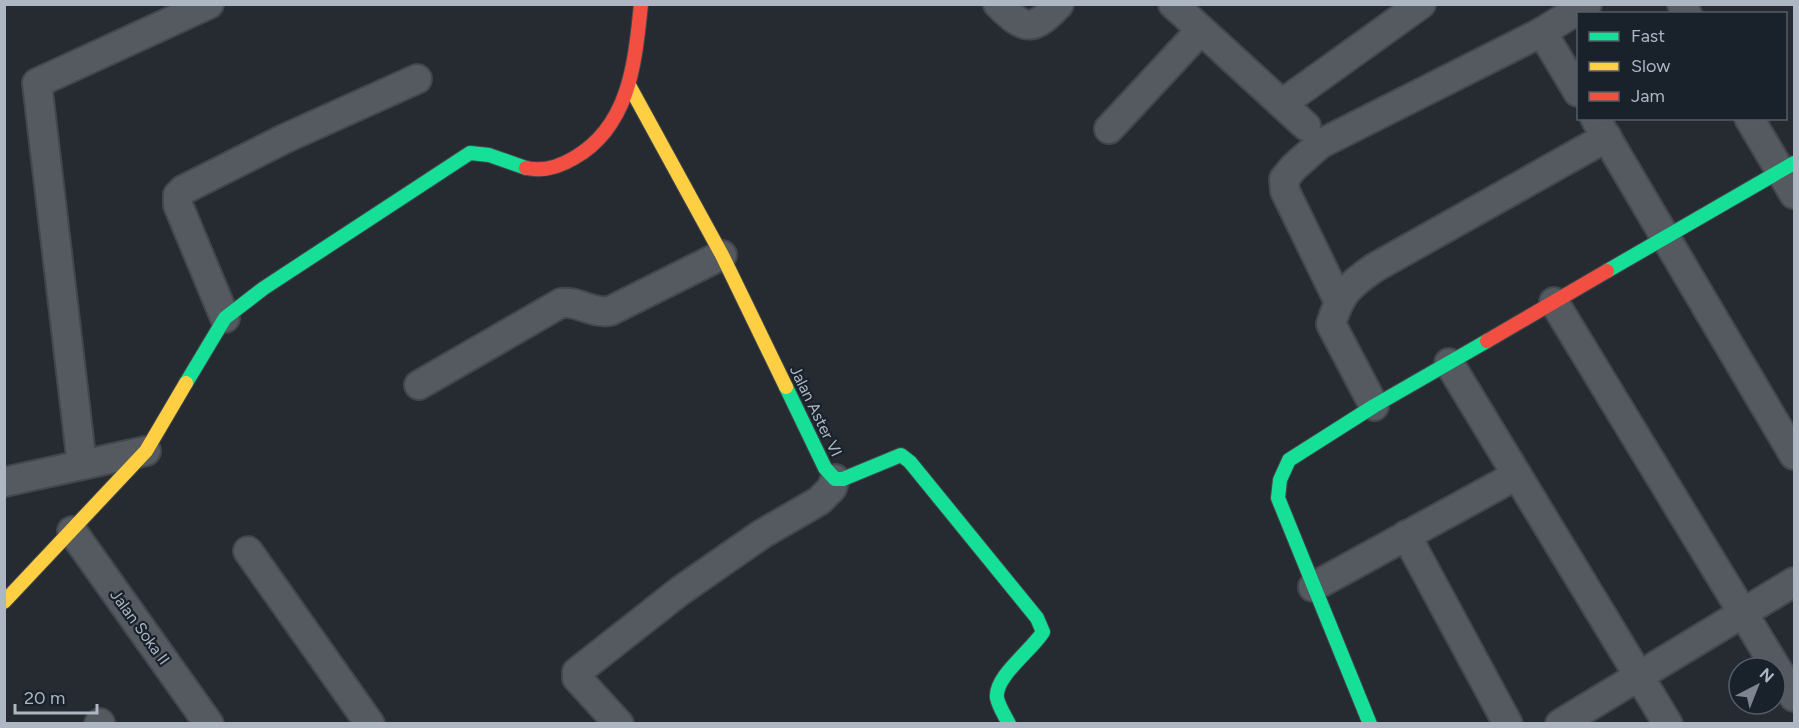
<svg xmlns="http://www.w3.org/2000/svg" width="1799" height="728" viewBox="0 0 1799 728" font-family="Figtree,sans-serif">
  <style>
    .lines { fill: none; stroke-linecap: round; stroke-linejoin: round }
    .street-casing { stroke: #42474c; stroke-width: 32 }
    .fast-casing { stroke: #42474c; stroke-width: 16 }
    .slow-casing { stroke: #42474c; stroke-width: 16 }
    .jam-casing { stroke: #42474c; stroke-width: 16 }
    .street { stroke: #555960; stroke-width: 28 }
    .fast { stroke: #16e098; stroke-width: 14 }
    .slow { stroke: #ffcf43; stroke-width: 14 }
    .jam { stroke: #f24e42; stroke-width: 14 }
    .labels { text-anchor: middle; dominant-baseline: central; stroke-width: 4.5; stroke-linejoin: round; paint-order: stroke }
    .street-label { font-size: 16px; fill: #aeb6c4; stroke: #19212b }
  </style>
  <rect width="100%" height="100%" fill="#252b31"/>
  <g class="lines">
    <defs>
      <g id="street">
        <path d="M998,4C1025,31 1033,32 1059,4"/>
        <path d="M1173,4L1306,126"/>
        <path d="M1682,4L1687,14"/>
        <path d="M1542,32L1578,92"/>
        <path d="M1283,103L1421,4"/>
        <path d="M1595,118L1794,455"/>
        <path d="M1749,118L1794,194"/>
        <path d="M1109,129L1200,31"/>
        <path d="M1338,300L1285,191L1284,179L1294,167L1320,144L1542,32L1587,4"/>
        <path d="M1554,302L1794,697"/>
        <path d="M225,318L178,205V195L183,190L286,138L417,79"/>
        <path d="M1449,363L1668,724"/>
        <path d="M419,385L561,303C579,301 592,314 610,311L722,255"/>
        <path d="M1374,406L1331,324C1340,294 1348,286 1374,268L1607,137"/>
        <path d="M82,465L37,83L209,4"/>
        <path d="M4,482L146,451"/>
        <path d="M72,531L209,724"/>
        <path d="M1406,535L1508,724"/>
        <path d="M248,551L370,724"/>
        <path d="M1313,587L1517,475"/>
        <path d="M99,724L100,723"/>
        <path d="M619,724L577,678V672L680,591L762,534L819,501L832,488L835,479"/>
        <path d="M1560,724L1794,582"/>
      </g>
      <g id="fast">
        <path d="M1607,271L1794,163"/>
        <path d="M186,383L225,318L264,288L470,153L489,155L526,168"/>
        <path d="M786,387L825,468L835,479H843L901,455L910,462L1037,618L1043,632C1032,650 994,677 997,698C999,707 1005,716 1009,724"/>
        <path d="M1370,724L1278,498L1280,480L1289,460L1374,406L1487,341"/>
      </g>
      <g id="slow">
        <path d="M630,87L722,255L786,387"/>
        <path d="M4,602L146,451L186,383"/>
      </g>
      <g id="jam">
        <path d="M526,168C544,172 559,167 574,158C630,126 635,62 641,4"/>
        <path d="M1487,341L1607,271"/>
      </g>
    </defs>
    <!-- street casing -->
    <use href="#street" class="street-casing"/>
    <!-- fast casing -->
    <use href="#fast" class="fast-casing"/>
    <!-- slow casing -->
    <use href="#slow" class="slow-casing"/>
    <!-- jam casing -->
    <use href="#jam" class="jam-casing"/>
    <!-- street -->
    <use href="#street" class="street"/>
    <!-- fast -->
    <use href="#fast" class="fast"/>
    <!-- slow -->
    <use href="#slow" class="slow"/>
    <!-- jam -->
    <use href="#jam" class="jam"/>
  </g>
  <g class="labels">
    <!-- street labels -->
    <g class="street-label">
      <text transform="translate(816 411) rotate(64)">Jalan Aster VI</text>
      <text transform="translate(140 627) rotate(54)">Jalan Soka II</text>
    </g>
  </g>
  <!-- border -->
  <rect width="1799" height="728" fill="none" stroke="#aeb6c4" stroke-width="12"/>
  <!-- legend -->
  <rect x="1577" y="12" width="210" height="108" fill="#19212b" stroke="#555d68" stroke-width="1.5"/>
  <rect x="1589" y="32" width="30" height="9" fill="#16e098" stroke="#555d68" stroke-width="1.5"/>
  <text x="1631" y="42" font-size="18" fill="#aeb6c4">Fast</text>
  <rect x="1589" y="62" width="30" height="9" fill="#ffcf43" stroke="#555d68" stroke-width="1.5"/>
  <text x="1631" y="72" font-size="18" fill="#aeb6c4">Slow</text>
  <rect x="1589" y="92" width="30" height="9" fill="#f24e42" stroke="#555d68" stroke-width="1.5"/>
  <text x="1631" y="102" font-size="18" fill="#aeb6c4">Jam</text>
  <!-- north arrow -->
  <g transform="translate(1757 686) rotate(42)"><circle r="28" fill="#19212b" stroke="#555d68" stroke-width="1.5"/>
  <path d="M0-4.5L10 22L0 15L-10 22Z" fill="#7e8591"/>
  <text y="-9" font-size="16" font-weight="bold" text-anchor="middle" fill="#aeb6c4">N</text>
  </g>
  <!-- scale -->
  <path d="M15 704v9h82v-9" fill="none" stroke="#aeb6c4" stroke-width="3"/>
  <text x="24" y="704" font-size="18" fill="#aeb6c4" stroke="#19212b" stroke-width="4.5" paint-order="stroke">20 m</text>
</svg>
